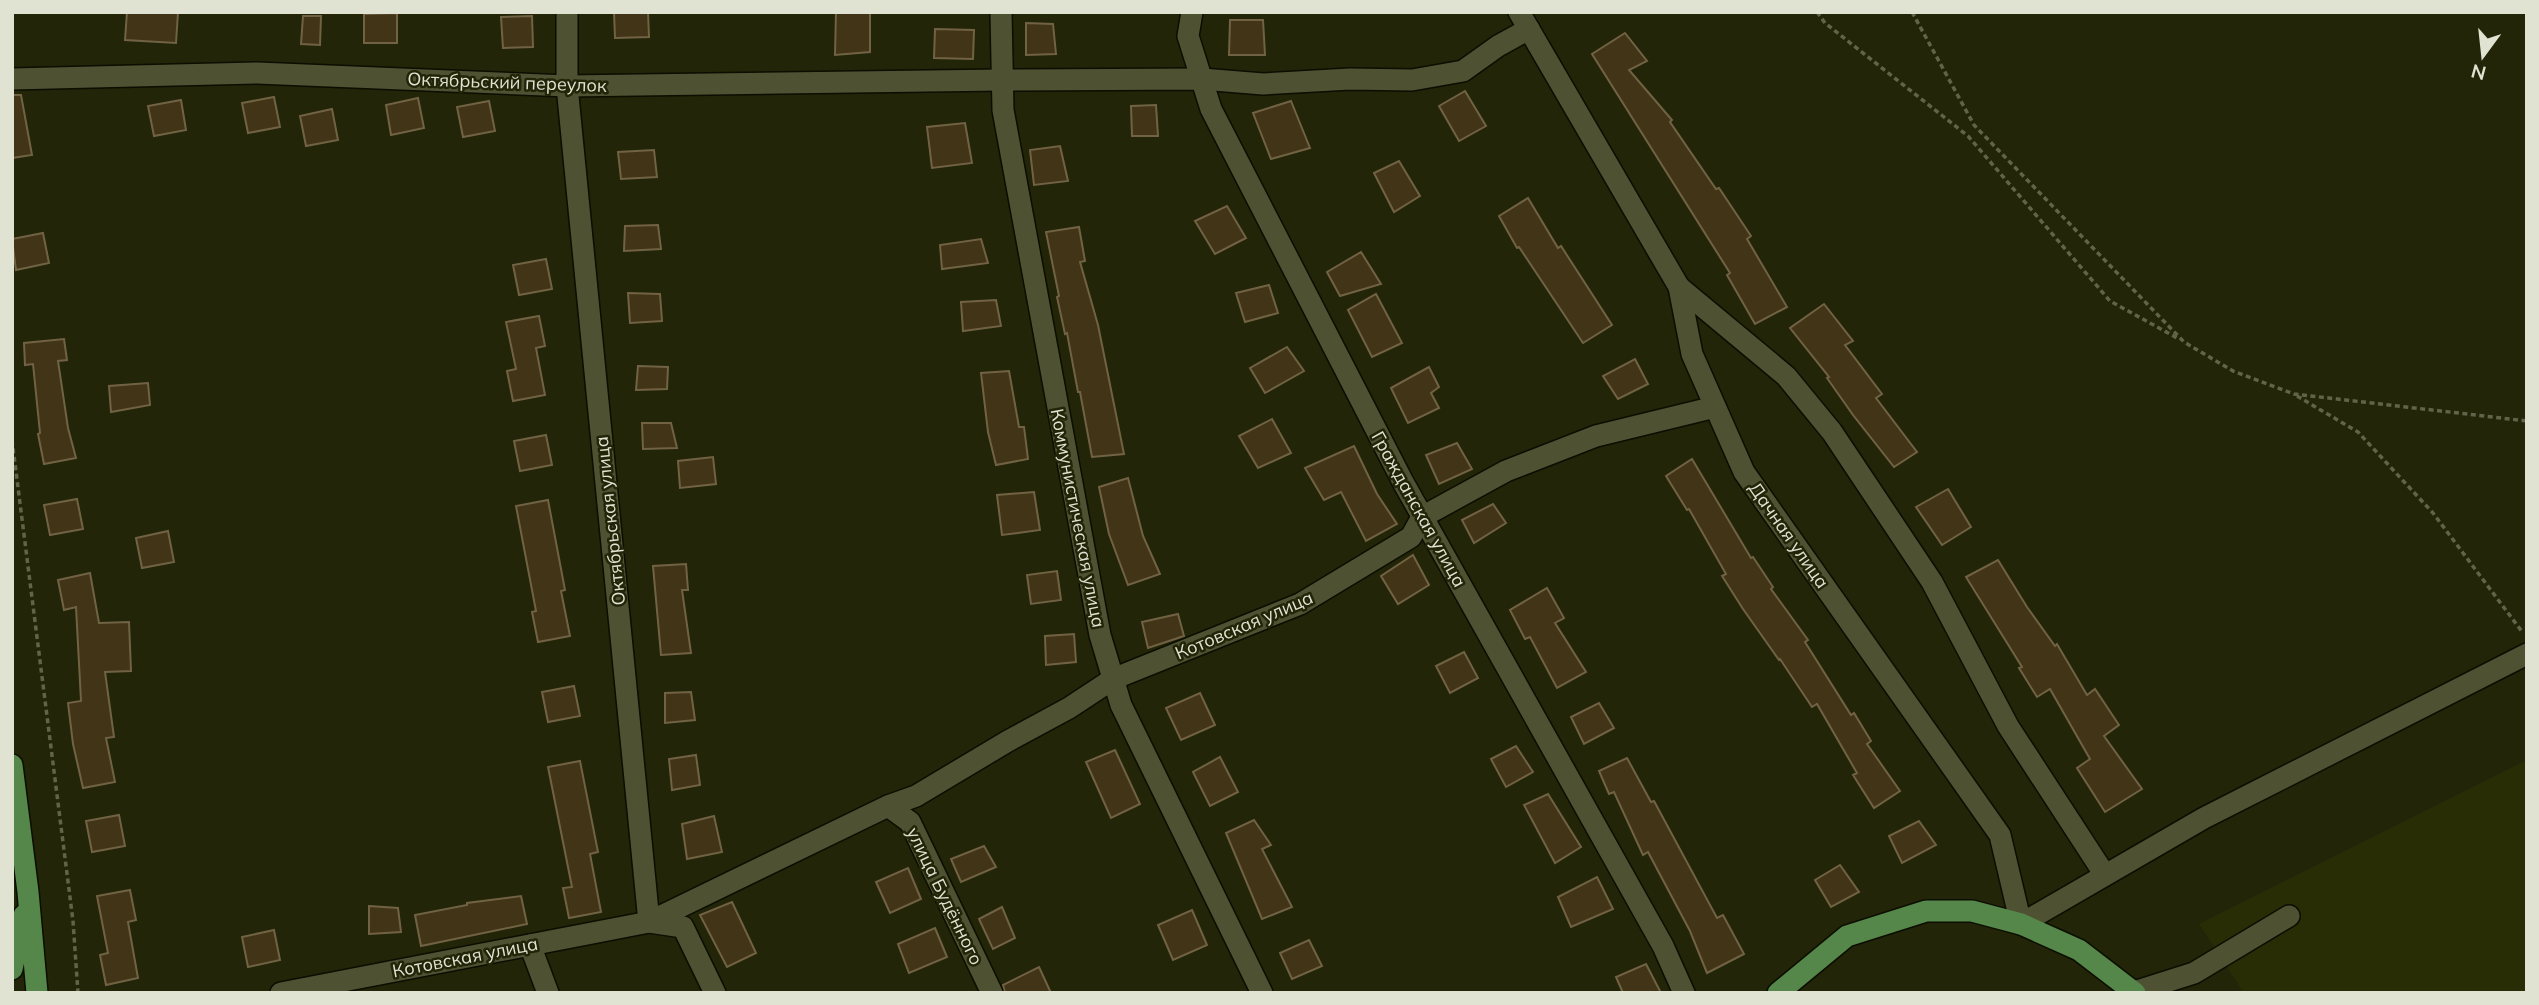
<svg xmlns="http://www.w3.org/2000/svg" width="2539" height="1005" viewBox="0 0 2539 1005" font-family="Mulish,sans-serif">
  <style>
    .built { fill: #292d06 }
    .building { fill: #413417; stroke: #716244; stroke-width: 2 }
    .lines { fill: none; stroke-linecap: round; stroke-linejoin: round }
    .minor-casing { stroke: #0c0e00; stroke-width: 24 }
    .major-casing { stroke: #0c0e00; stroke-width: 24 }
    .path { stroke: #61644a; stroke-width: 3.5; stroke-dasharray: 5 3.5; stroke-linecap: butt }
    .minor { stroke: #4e5233; stroke-width: 21 }
    .major { stroke: #55864a; stroke-width: 21 }
    .labels { text-anchor: middle; dominant-baseline: central; stroke-width: 5; stroke-linejoin: round; paint-order: stroke }
    .street-label { font-size: 18px; fill: #e0e3d1; stroke: #222507 }
  </style>
  <rect width="100%" height="100%" fill="#222507"/>
  <!-- built -->
  <path class="built" d="M2527,760V993H2244L2199,924Z"/>
  <!-- building -->
  <g class="building">
    <path d="M127,12H178L176,43L125,40Z"/>
    <path d="M614,12H648L649,37L615,38Z"/>
    <path d="M836,12H870V52L835,55Z"/>
    <path d="M397,13V43H364V14Z"/>
    <path d="M303,16H321L320,45L301,44Z"/>
    <path d="M532,16L533,47L503,48L501,17Z"/>
    <path d="M1230,20H1263L1265,55H1229Z"/>
    <path d="M1026,23L1053,24L1056,54L1026,55Z"/>
    <path d="M935,29L974,30L973,59L934,58Z"/>
    <path d="M1625,33L1647,61L1629,70L1672,120L1670,122L1716,189L1719,188L1751,236L1747,239L1787,307L1755,324L1727,275L1730,273L1592,54Z"/>
    <path d="M1465,91L1486,126L1459,141L1439,106Z"/>
    <path d="M12,95H21L32,155L12,158Z"/>
    <path d="M274,97L280,127L248,133L242,103Z"/>
    <path d="M418,98L424,128L391,135L386,105Z"/>
    <path d="M181,100L186,130L154,136L148,106Z"/>
    <path d="M489,101L495,131L463,137L457,107Z"/>
    <path d="M1291,101L1310,148L1271,159L1253,113Z"/>
    <path d="M1156,105L1158,136H1132L1131,106Z"/>
    <path d="M332,109L338,140L306,146L300,116Z"/>
    <path d="M965,123L972,163L932,168L927,127Z"/>
    <path d="M1060,146L1068,181L1034,185L1030,150Z"/>
    <path d="M654,150L657,177L621,179L618,152Z"/>
    <path d="M1399,161L1420,196L1394,212L1374,173Z"/>
    <path d="M1528,198L1558,248L1561,246L1612,325L1583,343L1519,247L1517,248L1499,216Z"/>
    <path d="M1227,206L1246,238L1215,254L1195,221Z"/>
    <path d="M658,225L661,249L624,251L625,226Z"/>
    <path d="M1079,227L1085,261L1080,262L1098,325L1124,454L1092,457L1080,392H1078L1067,333L1065,334L1057,297L1059,296L1046,232Z"/>
    <path d="M43,233L49,263L16,270L12,239Z"/>
    <path d="M981,239L988,263L942,269L940,245Z"/>
    <path d="M1361,252L1381,284L1340,296L1327,272Z"/>
    <path d="M546,259L552,289L519,295L513,265Z"/>
    <path d="M1269,285L1278,313L1245,322L1236,293Z"/>
    <path d="M628,293L660,294L662,321L630,323Z"/>
    <path d="M1376,294L1402,343L1372,357L1348,310Z"/>
    <path d="M996,300L1001,326L963,331L961,302Z"/>
    <path d="M1824,304L1853,341L1845,345L1882,394L1876,398L1917,452L1894,467L1853,415L1827,378L1829,377L1790,328Z"/>
    <path d="M539,316L545,346L536,348L545,395L513,401L507,371L516,369L506,322Z"/>
    <path d="M64,339L67,360L58,361L68,428L76,458L44,464L38,434L40,433L33,364L25,365L24,343Z"/>
    <path d="M1287,347L1304,371L1265,393L1250,368Z"/>
    <path d="M1635,359L1648,384L1618,399L1603,376Z"/>
    <path d="M638,366L668,367L667,389L636,390Z"/>
    <path d="M1429,367L1439,387L1431,393L1439,408L1408,423L1391,388Z"/>
    <path d="M1009,371L1019,427H1024L1028,459L996,465L988,432L981,373Z"/>
    <path d="M148,383L150,405L111,412L109,386Z"/>
    <path d="M1272,419L1291,453L1258,468L1239,436Z"/>
    <path d="M642,423H671L677,448L643,449Z"/>
    <path d="M546,435L552,465L520,471L514,441Z"/>
    <path d="M1457,443L1472,469L1439,484L1426,455Z"/>
    <path d="M1354,446L1377,494L1397,524L1366,541L1341,492L1324,500L1305,468Z"/>
    <path d="M713,457L716,484L680,488L678,461Z"/>
    <path d="M1692,459L1751,558L1753,557L1773,587L1771,589L1808,640L1805,642L1851,715L1854,713L1871,741L1867,744L1900,791L1874,808L1853,775L1857,773L1817,704L1812,707L1780,659L1779,660L1743,609L1722,576L1726,574L1689,509L1687,510L1666,476Z"/>
    <path d="M1128,478L1143,536L1160,574L1128,585L1109,534L1099,487Z"/>
    <path d="M1948,489L1971,527L1942,545L1916,507Z"/>
    <path d="M1034,492L1040,530L1002,535L997,495Z"/>
    <path d="M77,499L83,529L50,535L44,505Z"/>
    <path d="M548,500L565,590L561,591L570,636L538,642L532,612L536,611L516,506Z"/>
    <path d="M1493,504L1506,523L1474,543L1462,520Z"/>
    <path d="M168,531L174,562L142,568L136,538Z"/>
    <path d="M1413,555L1429,585L1398,604L1381,576Z"/>
    <path d="M1998,560L2027,607L2055,646L2057,644L2087,695L2095,689L2119,725L2104,736L2142,789L2105,812L2077,768L2090,759L2050,689L2037,697L2019,668L2022,667L1966,577Z"/>
    <path d="M686,564L688,590H682L691,653L661,655L653,566Z"/>
    <path d="M1057,571L1061,600L1031,604L1027,575Z"/>
    <path d="M90,573L99,623L129,622L131,671L105,672L114,737L106,738L115,782L83,788L73,744L68,703L81,701L76,607L64,610L58,580Z"/>
    <path d="M1547,588L1564,618L1555,623L1586,672L1557,688L1530,637L1525,639L1510,610Z"/>
    <path d="M1178,614L1184,636L1148,648L1142,622Z"/>
    <path d="M1074,634L1076,662L1046,665L1045,636Z"/>
    <path d="M1464,652L1478,678L1450,693L1436,666Z"/>
    <path d="M574,686L580,716L548,722L542,692Z"/>
    <path d="M691,692L695,720L665,723V693Z"/>
    <path d="M1200,693L1215,725L1181,740L1166,708Z"/>
    <path d="M1599,703L1614,728L1584,744L1571,717Z"/>
    <path d="M1516,746L1533,772L1506,787L1491,759Z"/>
    <path d="M1115,750L1140,804L1111,818L1086,762Z"/>
    <path d="M696,755L700,785L672,790L669,759Z"/>
    <path d="M1220,757L1238,792L1210,806L1193,772Z"/>
    <path d="M1627,758L1651,802L1654,801L1717,918L1723,915L1744,954L1707,973L1690,931L1648,852L1643,855L1614,792L1609,794L1599,771Z"/>
    <path d="M580,761L598,852L590,854L601,912L569,918L563,888L572,887L548,767Z"/>
    <path d="M1548,794L1581,847L1555,863L1524,805Z"/>
    <path d="M119,815L125,846L92,852L86,821Z"/>
    <path d="M714,816L722,852L687,859L682,824Z"/>
    <path d="M1254,820L1271,845L1262,849L1292,907L1262,919L1226,833Z"/>
    <path d="M1919,821L1936,845L1902,863L1889,836Z"/>
    <path d="M984,846L996,867L961,882L951,859Z"/>
    <path d="M1840,865L1859,892L1831,907L1815,880Z"/>
    <path d="M908,868L921,899L890,913L876,882Z"/>
    <path d="M1597,877L1613,909L1571,927L1558,897Z"/>
    <path d="M130,890L136,920L128,922L138,978L106,985L100,955L108,953L97,896Z"/>
    <path d="M521,896L527,924L421,946L415,915L467,905V903Z"/>
    <path d="M732,902L756,953L727,967L700,915Z"/>
    <path d="M369,906L398,908L401,932L369,934Z"/>
    <path d="M1002,907L1015,938L993,949L979,919Z"/>
    <path d="M1192,910L1207,945L1173,960L1158,925Z"/>
    <path d="M935,928L947,957L909,973L898,944Z"/>
    <path d="M274,930L280,960L248,967L242,937Z"/>
    <path d="M1309,940L1322,966L1292,979L1280,953Z"/>
    <path d="M1646,964L1661,993H1623L1616,977Z"/>
    <path d="M1039,967L1051,993H1005L1003,985Z"/>
  </g>
  <g class="lines">
    <defs>
      <g id="minor">
        <path d="M567,12V86L649,922L683,927L715,993"/>
        <path d="M1001,12L1003,110L1100,635L1121,705L1262,993"/>
        <path d="M1192,12L1188,36L1211,109L1403,482L1663,946L1684,993"/>
        <path d="M1519,12L1679,287L1692,354L1744,472L2000,835L2021,924L2204,818L2527,654"/>
        <path d="M12,79L257,73L567,86L1002,80L1202,79L1263,84L1350,79L1412,80L1463,71L1498,46L1529,29"/>
        <path d="M1679,287L1786,376L1832,432L1932,582L2008,726L2105,875"/>
        <path d="M888,806L910,822L992,993"/>
        <path d="M530,945L548,993"/>
        <path d="M2134,992L2194,973L2289,916"/>
        <path d="M281,993L649,922L888,806L916,796L1008,741L1069,708L1113,679L1300,604L1411,537L1422,517L1506,471L1596,436L1715,407"/>
      </g>
      <g id="major">
        <path d="M12,765L28,892L37,993"/>
        <path d="M12,969L24,915"/>
        <path d="M1778,993L1847,936L1926,911H1972L2021,924L2079,950L2135,993"/>
      </g>
    </defs>
    <!-- minor casing -->
    <use href="#minor" class="minor-casing"/>
    <!-- major casing -->
    <use href="#major" class="major-casing"/>
    <!-- path -->
    <g class="path">
      <path d="M1817,12L1825,23L1968,136L2110,301L2179,339"/>
      <path d="M1912,12L1974,125L2184,342L2233,371L2294,394L2527,421"/>
      <path d="M2297,396L2358,432L2433,513L2523,633"/>
      <path d="M12,440L73,921L78,993"/>
    </g>
    <!-- minor -->
    <use href="#minor" class="minor"/>
    <!-- major -->
    <use href="#major" class="major"/>
  </g>
  <g class="labels">
    <!-- street labels -->
    <g class="street-label">
      <text transform="translate(507 82) rotate(2)">Октябрьский переулок</text>
      <text transform="translate(1419 509) rotate(61)">Гражданская улица</text>
      <text transform="translate(1078 518) rotate(79)">Коммунистическая улица</text>
      <text transform="translate(610 521) rotate(-96)">Октябрьская улица</text>
      <text transform="translate(1789 535) rotate(55)">Дачная улица</text>
      <text transform="translate(1244 625) rotate(-23)">Котовская улица</text>
      <text transform="translate(945 896) rotate(64)">улица Будённого</text>
      <text transform="translate(465 957) rotate(-11)">Котовская улица</text>
    </g>
  </g>
  <!-- border -->
  <rect width="2539" height="1005" fill="none" stroke="#e0e3d1" stroke-width="28"/>
  <!-- north arrow -->
  <g transform="translate(2483 56) rotate(195)" stroke="#222507" stroke-width="5" paint-order="stroke">
  <path d="M0-5L12 26L0 18L-12 26Z" fill="#e0e3d1"/>
  <text y="-10" font-size="19" font-weight="bold" text-anchor="middle" fill="#e0e3d1">N</text>
  </g>
</svg>
